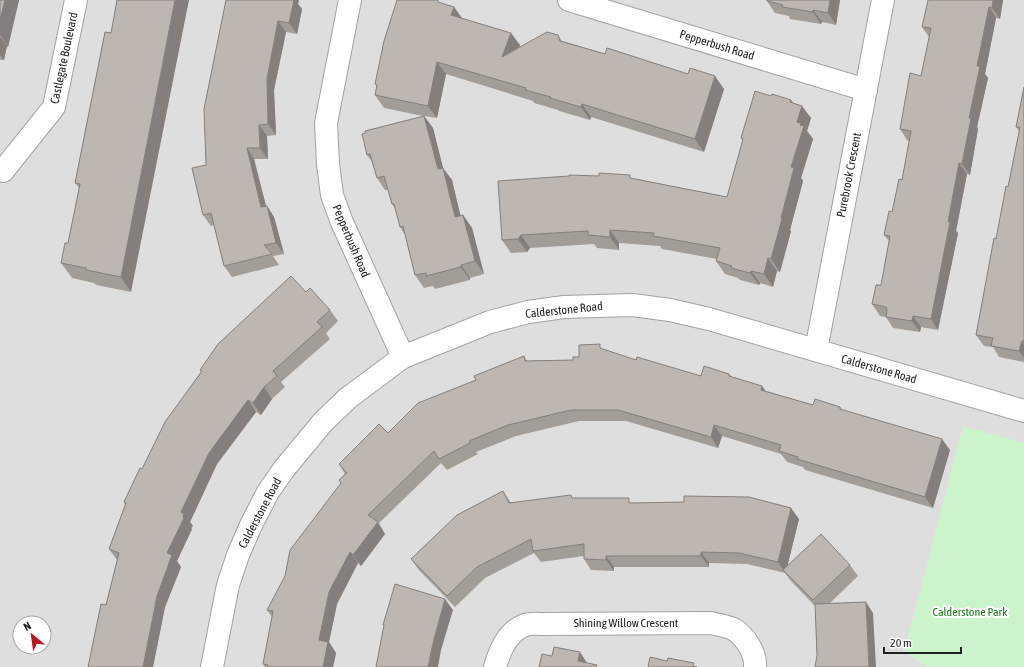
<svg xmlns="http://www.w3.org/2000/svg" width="1024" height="667" viewBox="0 0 1024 667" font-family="'Asap Condensed',sans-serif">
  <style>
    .residential { fill: #dfdede; fill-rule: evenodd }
    .park { fill: #cbf4cb }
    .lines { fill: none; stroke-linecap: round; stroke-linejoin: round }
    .street-casing { stroke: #a2a2a2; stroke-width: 24 }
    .street { stroke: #fff; stroke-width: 22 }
    .wall { fill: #a39d98 }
    .shaded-wall { fill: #847f7c }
    .building { fill: #bdb6b1; stroke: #847f7c }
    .labels { text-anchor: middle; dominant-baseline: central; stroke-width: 4; stroke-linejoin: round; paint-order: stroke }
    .street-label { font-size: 12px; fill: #212121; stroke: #fff }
    .park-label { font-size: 12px; fill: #18751a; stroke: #fff }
  </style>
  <rect width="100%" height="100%" fill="#f0ede8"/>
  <!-- residential -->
  <path class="residential" d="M0,0H1024V667H0ZM20,623H44V647H20Z"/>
  <!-- park -->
  <path class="park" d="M963,426L1024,443V667H928L904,652Z"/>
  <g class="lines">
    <defs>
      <g id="street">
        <path d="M350,0L326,123L328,164L332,195L341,220L403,357"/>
        <path d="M569,0L866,90"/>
        <path d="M3,171L54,107L76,0"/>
        <path d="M816,350L883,0"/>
        <path d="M212,667L228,585L238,555L251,525L268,492L284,469L323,422L348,398L403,357L490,322L528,312L564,307L632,305L670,310L709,319L1024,411"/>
        <path d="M495,667C500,650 507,632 525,625C531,623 539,624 544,624L711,623C718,625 729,626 735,630C746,638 756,653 755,667"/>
      </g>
    </defs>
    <!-- street casing -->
    <use href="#street" class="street-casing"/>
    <!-- street -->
    <use href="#street" class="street"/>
  </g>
  <!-- wall -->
  <g class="wall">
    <path d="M0,0H19L8,47L7,46L4,60H0Z"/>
    <path d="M226,0H299L298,4L302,9L297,34L286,32L274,90L276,135L267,136L268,159H254L266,206H267L274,217L284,254L273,256L279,265L232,277L224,266L214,225L211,226L203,215L206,165Z"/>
    <path d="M840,0L836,25L822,22L821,24L790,19L789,16L775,13L767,1Z"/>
    <path d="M928,0H1003L1000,19L996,18L985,74L988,78L977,127L978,129L970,175L967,174L956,231L958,233L938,330L921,327L920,332L893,328L886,317L880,316L872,304L881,285L889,241L884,235L892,212L902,180L909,141L907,140L900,129L921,76L929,37L922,27Z"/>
    <path d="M441,3L454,7L462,18L520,45L519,48L558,35L562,41L724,89L704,152L591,117L590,120L559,111L558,110L534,103L533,101L446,74L437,118L424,116L433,128L443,168L452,180L460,216L463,215L472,228L484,274L470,278V280L435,289L433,286L424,288L415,275L405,235L400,227L395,208L392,204L388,190H385L377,178L372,162L367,155L423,116L384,108L375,95L377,86L375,84Z"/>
    <path d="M105,32L131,292L96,285L94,283L72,278L61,263L68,243L80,189L75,183Z"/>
    <path d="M1024,87V362L999,357L993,347L984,346L976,335L996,239L1008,187L1019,131L1016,127Z"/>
    <path d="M793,103L811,118L807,131L813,139L801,178L803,181L790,230L791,231L780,272L777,271L773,287L760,283L759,285L740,280L738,278L725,274L716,261L717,259L662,249L660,246L619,243V250L597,248L594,244L530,248L527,252L511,253L502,240L633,179L727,197L743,140L741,138Z"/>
    <path d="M306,292L330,310L338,321L326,333L330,339L281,382L285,387L272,399L261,415L256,412L217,464L190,522L193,526L191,528L192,529L177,561L181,567L165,607L153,667H88L106,605L117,560L109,549L125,505L124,502L142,469L201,371L200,370Z"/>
    <path d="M604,350L636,360L701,376L729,374L732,377L765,391L813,405L840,407L842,410L950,450L933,508L805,470L803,467L787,462L781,454L722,436L718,448L626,421H579L516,436L476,452L478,454L447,470L441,463L378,524L385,534L361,566L358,563L337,604L329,642L336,653L333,667H265L263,664L272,617L267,610L341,483L339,480L345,474L339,464L388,433L476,380L524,356L527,361L573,360L579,357Z"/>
    <path d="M573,498L632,503L799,519L787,566L850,565L858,576L829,604L873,613L817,655L815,606L791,581L785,573L747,564L709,563V567H614V571L591,570L584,559V556L541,562L534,553L485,578L455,607L419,570L411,559L511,503Z"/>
  </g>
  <!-- shaded-wall -->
  <g class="shaded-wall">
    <path d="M5,0H19L8,47L0,35V20Z"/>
    <path d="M175,0H189L131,292L121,277Z"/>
    <path d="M291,0H299L298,4L302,9L297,34L289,23Z"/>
    <path d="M830,0H840L836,25L828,13Z"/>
    <path d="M993,0H1003L1000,19L992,8Z"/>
    <path d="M454,7L463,20L451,15Z"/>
    <path d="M989,7L996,18L985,74L988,78L977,127L978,129L970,175L962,164L977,66Z"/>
    <path d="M813,10L822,22L821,24L813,12Z"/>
    <path d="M278,21L286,32L274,90L276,135L268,124L267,79Z"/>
    <path d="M511,33L520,45L511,70L502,57Z"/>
    <path d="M0,37L7,46L4,60L0,55Z"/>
    <path d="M437,62L446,74L437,118L428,106Z"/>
    <path d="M715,76L724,89L704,152L695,139Z"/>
    <path d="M791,100L800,113L802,106L811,118L807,131L813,139L801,178L803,181L790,230L791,231L780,272L771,259L781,218L791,167L797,122L790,102Z"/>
    <path d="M582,104L591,117L590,120L581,107Z"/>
    <path d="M424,116L433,128L443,168L452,180L464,230L455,217L438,169Z"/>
    <path d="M259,125L267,136L268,159L260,148Z"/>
    <path d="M247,148L254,159L269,218L261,207Z"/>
    <path d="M959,163L967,174L956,231L958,233L938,330L931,319L948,222Z"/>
    <path d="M267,206L274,217L284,254L276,243Z"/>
    <path d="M463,215L472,228L484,274L475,261Z"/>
    <path d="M610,230L619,243V250L610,237Z"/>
    <path d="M521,235L530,248L527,252L518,239Z"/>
    <path d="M768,258L777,271L773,287L764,274Z"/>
    <path d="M461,265L470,278V280L461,267Z"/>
    <path d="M751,271L760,283L759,285L750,273Z"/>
    <path d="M913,316L921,327L920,332L912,321Z"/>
    <path d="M1022,341L1024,344V358L1019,351Z"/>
    <path d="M762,386L770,397L761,390Z"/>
    <path d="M264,387L272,399L261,415L253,403Z"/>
    <path d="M248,400L256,412L217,464L190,522L193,526L191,528L192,529L177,561L181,567L165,607L153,667H143L157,596L167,553L181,512L209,453Z"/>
    <path d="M714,425L722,436L718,448L711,437Z"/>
    <path d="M942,439L950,450L933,508L925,497Z"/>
    <path d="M503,491L510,502L517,514L509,503Z"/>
    <path d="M791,508L799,519L786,572L783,570L785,573L778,562Z"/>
    <path d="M378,522L385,534L361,566L353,555Z"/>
    <path d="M350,552L358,563L337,604L329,642L336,653L333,667H323L319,640L329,592Z"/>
    <path d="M701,552L709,563V567L701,556Z"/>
    <path d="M606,556L614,567V571L606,560Z"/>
    <path d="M445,599L453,610L441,650L438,667H428L434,639Z"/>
    <path d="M866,602L873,613L876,667H869Z"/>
    <path d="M580,652L587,663L578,661Z"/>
  </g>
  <!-- building -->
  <g class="building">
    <path d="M0,0H5L0,20Z"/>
    <path d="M117,0H175L121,277L86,270V268L61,263L65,243H68L80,184L75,183L105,32L111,33Z"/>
    <path d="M226,0H294L289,23L278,21L267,79L268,124L259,125L260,148H247L261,207L267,206L276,243L264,245L272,254L224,266L211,213L203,215L192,168L206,165L204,109Z"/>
    <path d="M397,0H438V2L454,7L451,15L511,33L502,57L547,32L558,35L560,41L605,54L607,48L688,74L690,68L715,76L695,139L582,104L581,107L550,98L551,97L525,90L526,88L437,62L428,106L375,95L377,85L375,84L384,41Z"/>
    <path d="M767,0H830L828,13L813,10V12L782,7L783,5L767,1Z"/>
    <path d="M928,0H993L992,8L989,7L977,66H980L969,118H971L962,164L959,163L948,222H950L931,319L913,316L912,321L886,317L887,309H886V307L872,304L876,285H881L890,236L884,235L889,211L892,212L899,179L902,180L911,131L900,129L910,73L921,76L931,28L922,27Z"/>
    <path d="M1024,87V341H1022L1019,351L991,346L993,338L976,335L994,238L996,239L1006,186L1008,187L1020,127H1016Z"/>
    <path d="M755,91L771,96L772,94L791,100L790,102L802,106L797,122L801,123L800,125L804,126L791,167L794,168L781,218L782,219L771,259L768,258L764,274L751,271L750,273L731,268L732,266L716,261L720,248L653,236L654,233L610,230V237L588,235V231L521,235L518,239L502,240L498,181L569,176V175L599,176V173L630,175V178L727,197L743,139L741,138Z"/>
    <path d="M424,116L438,169L443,168L455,217L463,215L475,261L461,265V267L426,276V273L415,275L403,226L400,227L394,204H392L384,176L377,178L370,154L367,155L362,134L365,133V131Z"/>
    <path d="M291,276L306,292L310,288L330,310L317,322L322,327L273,371L277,376L264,387L253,403L248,400L209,453L181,512L184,514L183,517L184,518L167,553L172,555L157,596L143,667H88L101,604L106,605L119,553L109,549L126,503L124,502L140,468L142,469L165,422L202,371L200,370L218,344Z"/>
    <path d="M600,344V348L636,360L637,357L701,376L704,366L729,374V376L762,386L761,390L813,405L815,399L840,407V409L942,439L925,497L797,459L798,457L779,451L781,445L714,425L711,437L618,410H571L508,425L469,441L470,443L439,459L434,451L368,515L378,522L353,555L350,552L329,592L319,640L328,642L323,667H267L268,665L263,664L273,611L267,610L285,576L290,550L341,483L339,480L347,473L339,464L379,424L388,433L418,403L476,380L474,376L524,356L525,361L573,360V357H579V345Z"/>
    <path d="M503,491L509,503L571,495L572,498H629V503L684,502V496L749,497L791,508L778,562L739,553L701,552V556H606V560L584,559V544L533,551L531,539L477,567L447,596L411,559L457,515Z"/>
    <path d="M821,534L850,565L813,600L783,570Z"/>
    <path d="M395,584L445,599L434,639L428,667H376L384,625H383Z"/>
    <path d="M866,602L869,667H815L817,655L815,604Z"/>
    <path d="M554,647L580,652L578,661L597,665L596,667H539L542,654L552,656Z"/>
    <path d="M650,657L667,661L668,658L694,663L693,666L697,667H648Z"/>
  </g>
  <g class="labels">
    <!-- street labels -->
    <g class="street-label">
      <text transform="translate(717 45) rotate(17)">Pepperbush Road</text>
      <text transform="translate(64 58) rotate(-78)">Castlegate Boulevard</text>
      <text transform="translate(849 175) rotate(-79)">Purebrook Crescent</text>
      <text transform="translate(351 241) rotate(67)">Pepperbush Road</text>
      <text transform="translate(564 310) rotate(-6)">Calderstone Road</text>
      <text transform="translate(879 369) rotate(16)">Calderstone Road</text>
      <text transform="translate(260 513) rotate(-62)">Calderstone Road</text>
      <text x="626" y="623">Shining Willow Crescent</text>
    </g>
    <!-- park labels -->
    <g class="park-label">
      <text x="970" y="612">Calderstone Park</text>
    </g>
  </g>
  <!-- north arrow -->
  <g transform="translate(32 635) rotate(331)"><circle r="19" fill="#ffffff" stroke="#a6a6a6"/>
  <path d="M0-3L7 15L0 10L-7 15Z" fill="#bc1520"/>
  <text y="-6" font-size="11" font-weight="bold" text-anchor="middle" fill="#212121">N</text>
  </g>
  <!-- scale -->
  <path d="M884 647v6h77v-6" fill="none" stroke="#212121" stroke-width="2"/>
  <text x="890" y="647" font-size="12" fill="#212121" stroke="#ffffff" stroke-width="3" paint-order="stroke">20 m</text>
</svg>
